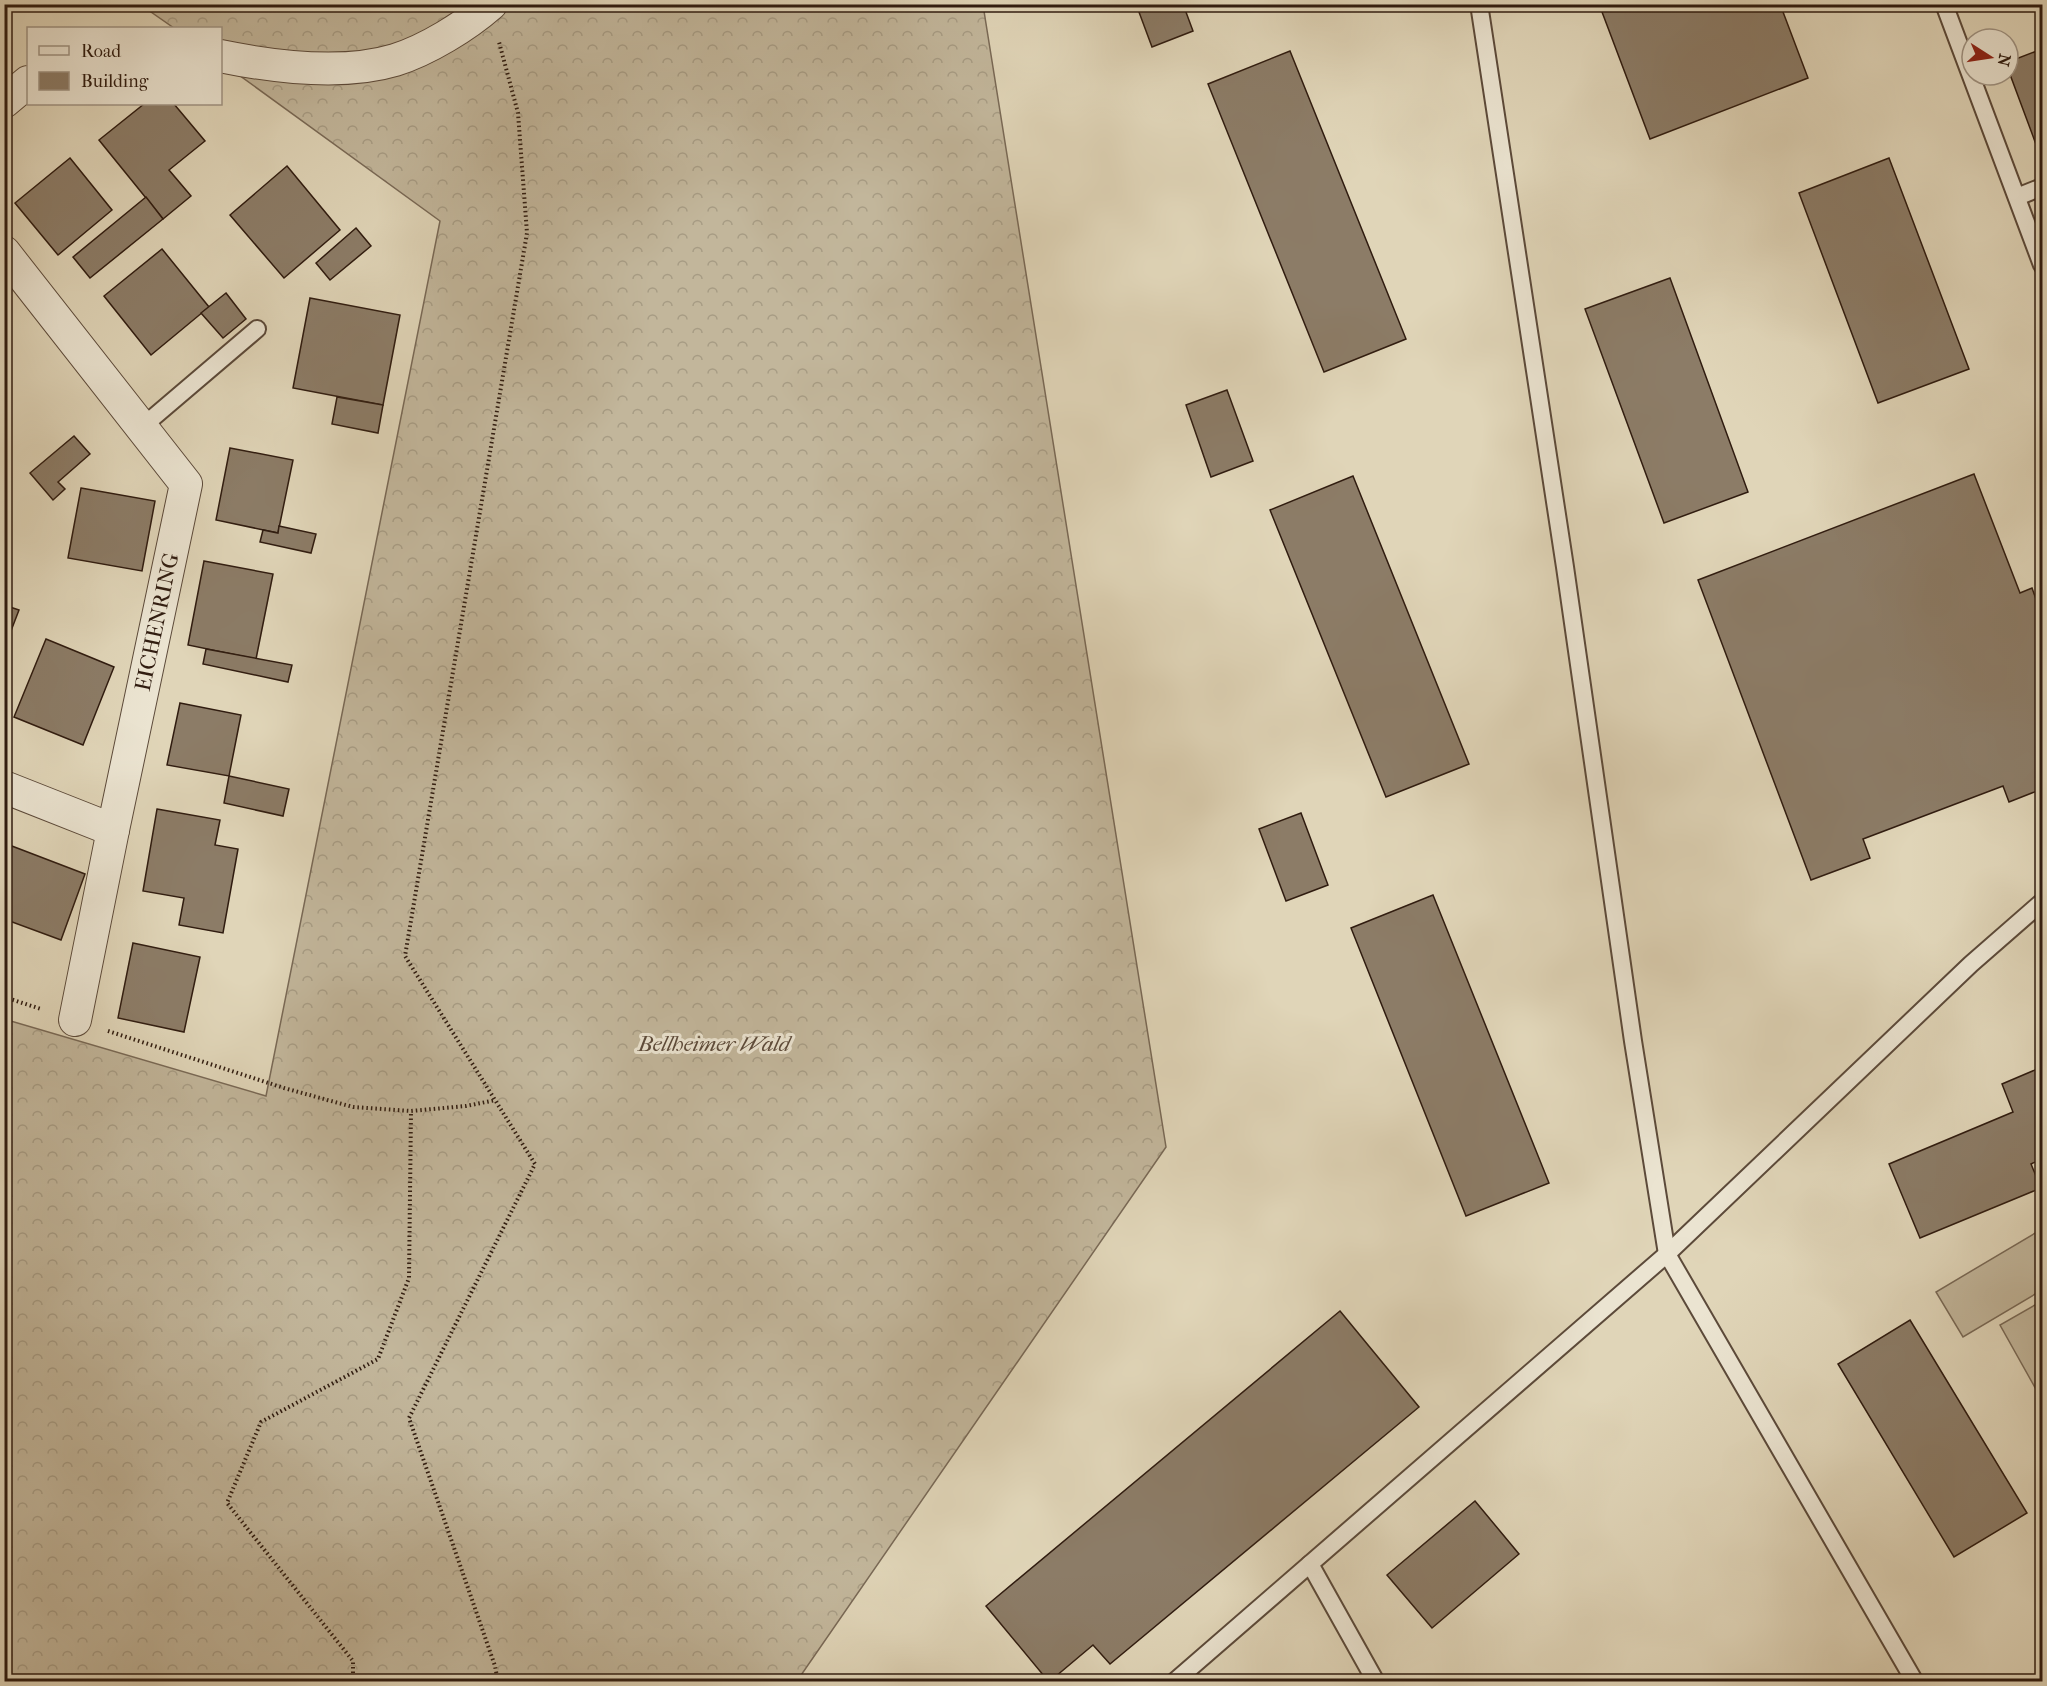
<svg xmlns="http://www.w3.org/2000/svg" width="2047" height="1686" viewBox="0 0 2047 1686" font-family="'IM FELL French Canon',serif">
  <style>
    .forest { fill: url(#forest-crowns); stroke: #796956; stroke-width: 1.5 }
    .pitch { fill: #c2b69b; stroke: #796956; stroke-width: 1.5 }
    .building { fill: #8c7c67; stroke: #301c10; stroke-width: 1.5 }
    .lines { fill: none; stroke-linecap: round; stroke-linejoin: round }
    .service-casing { stroke: #5c4a3a; stroke-width: 20 }
    .minor-casing { stroke: #5c4a3a; stroke-width: 34 }
    .path { stroke: #301c10; stroke-width: 4; stroke-dasharray: 1.5 3; stroke-linecap: butt }
    .service { stroke: #ebe4d1; stroke-width: 16 }
    .minor { stroke: #ebe4d1; stroke-width: 32 }
    .labels { text-anchor: middle; dominant-baseline: central; stroke-width: 6; stroke-linejoin: round; paint-order: stroke }
    .street-label { font-size: 22px; fill: #301c10; stroke: #ebe4d1 }
    .park-label { font-size: 22px; font-style: italic; fill: #5c4a3a; stroke: #ebe4d1 }
  </style>
  <defs>
    <pattern id="forest-crowns" width="20" height="18" patternUnits="userSpaceOnUse" patternTransform="scale(1.5)"><rect width="20" height="18" fill="#c2b69b"/><path d="M2 6a3 3 0 1 1 6 0M12 15a3 3 0 1 1 6 0" fill="none" stroke="#a79c84"/></pattern>
  </defs>
  <rect width="100%" height="100%" fill="#e0d5b8"/>
  <filter id="stains"><feTurbulence type="fractalNoise" baseFrequency=".00333" numOctaves="4"/><feColorMatrix values="0 0 0 0 .2 0 0 0 0 .09 0 0 0 0 .02 0 0 0 .5 -.17"/></filter>
  <radialGradient id="worn" r=".72"><stop offset=".6" stop-color="#630" stop-opacity="0"/><stop offset="1" stop-color="#630" stop-opacity=".3"/></radialGradient>
  <!-- forest -->
  <path class="forest" d="M141,5H983L1166,1147L797,1681H5L4,1019L266,1096L440,221L221,62L220,28H174Z"/>
  <!-- pitch -->
  <g class="pitch">
    <path d="M2042,1229V1290L1963,1337L1936,1292Z"/>
    <path d="M2042,1301V1400L2000,1325Z"/>
  </g>
  <!-- building -->
  <g class="building">
    <path d="M1136,4H1183L1193,31L1152,47Z"/>
    <path d="M1599,4H1780L1808,78L1650,139Z"/>
    <path d="M2042,49V145L2037,147L2008,69V62Z"/>
    <path d="M1290,51L1406,339L1324,372L1208,84Z"/>
    <path d="M144,104H174L205,141L169,170L191,196L163,219L99,140Z"/>
    <path d="M70,158L112,210L58,255L15,203Z"/>
    <path d="M1889,158L1969,369L1878,403L1799,193Z"/>
    <path d="M287,166L340,230L284,278L230,215Z"/>
    <path d="M146,197L163,219L90,278L73,257Z"/>
    <path d="M356,228L371,246L330,280L316,263Z"/>
    <path d="M162,249L209,307L151,355L104,296Z"/>
    <path d="M1670,278L1748,492L1664,523L1585,309Z"/>
    <path d="M226,293L246,319L223,338L201,313Z"/>
    <path d="M310,298L400,315L383,405L293,388Z"/>
    <path d="M1227,390L1253,461L1211,477L1186,405Z"/>
    <path d="M337,397L383,405L378,433L332,424Z"/>
    <path d="M74,436L90,454L58,482L65,489L53,500L30,473Z"/>
    <path d="M230,448L293,460L278,533L216,520Z"/>
    <path d="M1974,474L2020,593L2032,588L2042,616V789L2009,802L2003,786L1863,839L1870,858L1811,880L1698,580Z"/>
    <path d="M1353,476L1469,764L1386,797L1270,510Z"/>
    <path d="M81,488L155,501L142,571L68,558Z"/>
    <path d="M279,526L316,534L311,553L260,542L263,530L278,533Z"/>
    <path d="M204,561L273,574L256,659L188,645Z"/>
    <path d="M4,605L19,610L4,649Z"/>
    <path d="M46,639L114,667L83,745L14,717Z"/>
    <path d="M206,649L292,665L288,682L203,664Z"/>
    <path d="M180,703L241,715L229,776L167,765Z"/>
    <path d="M229,776L289,789L283,816L224,803Z"/>
    <path d="M157,809L220,820L215,845L238,849L223,933L179,925L184,898L143,891Z"/>
    <path d="M1301,813L1328,885L1286,901L1259,829Z"/>
    <path d="M4,843L85,874L61,940L4,919Z"/>
    <path d="M1433,895L1549,1183L1466,1216L1351,928Z"/>
    <path d="M133,943L200,957L184,1032L118,1018Z"/>
    <path d="M2042,1067V1159L2031,1164L2041,1188L1920,1238L1889,1164L2013,1112L2002,1084Z"/>
    <path d="M1340,1311L1419,1407L1110,1664L1093,1645L1049,1682L986,1606Z"/>
    <path d="M1910,1320L2027,1513L1954,1557L1838,1364Z"/>
    <path d="M1475,1501L1519,1554L1432,1628L1387,1575Z"/>
  </g>
  <g class="lines">
    <defs>
      <g id="service">
        <path d="M1479,4L1565,567L1633,1041L1667,1254L1915,1682"/>
        <path d="M1944,4L2042,265"/>
        <path d="M2017,197L2042,187"/>
        <path d="M142,427L257,329"/>
        <path d="M1310,1564L1376,1682"/>
        <path d="M1174,1682L1667,1254L1971,964L2042,902"/>
      </g>
      <g id="minor">
        <path d="M220,56C274,67 342,76 395,60C427,50 466,26 491,4"/>
        <path d="M4,102L28,82"/>
        <path d="M4,252L186,484L113,830L4,787"/>
        <path d="M75,1020L113,830"/>
      </g>
    </defs>
    <!-- service casing -->
    <use href="#service" class="service-casing"/>
    <!-- minor casing -->
    <use href="#minor" class="minor-casing"/>
    <!-- path -->
    <g class="path">
      <path d="M4,997L41,1009"/>
      <path d="M108,1031L284,1088L353,1107L411,1111L466,1106L496,1100"/>
      <path d="M353,1682V1661L227,1503L261,1422L378,1359L409,1278L411,1111"/>
      <path d="M498,1682L495,1666L409,1418L535,1164L405,956L527,233L518,113L499,42"/>
    </g>
    <!-- service -->
    <use href="#service" class="service"/>
    <!-- minor -->
    <use href="#minor" class="minor"/>
  </g>
  <g class="labels">
    <!-- street labels -->
    <g class="street-label">
      <text transform="translate(157 622) rotate(-78)">EICHENRING</text>
    </g>
    <!-- park labels -->
    <g class="park-label">
      <text x="714" y="1044">Bellheimer Wald</text>
    </g>
  </g>
  <!-- margin -->
  <rect width="2047" height="1686" fill="none" stroke="#e0d5b8" stroke-width="24"/>
  <rect x="6" y="6" width="2035" height="1674" fill="none" stroke="#301c10" stroke-width="3"/>
  <rect x="12" y="12" width="2023" height="1662" fill="none" stroke="#301c10" stroke-width="1.5"/>
  <!-- legend -->
  <rect x="27" y="27" width="195" height="78" fill="#ebe4d1" stroke="#a09484" stroke-width="1.5"/>
  <rect x="39" y="46" width="30" height="9" fill="#ebe4d1" stroke="#a09484" stroke-width="1.5"/>
  <text x="81" y="57" font-size="18" fill="#301c10">Road</text>
  <rect x="39" y="72" width="30" height="18" fill="#8c7c67" stroke="#a09484" stroke-width="1.5"/>
  <text x="81" y="87" font-size="18" fill="#301c10">Building</text>
  <!-- north arrow -->
  <g transform="translate(1990 57) rotate(102)"><circle r="28" fill="#ebe4d1" stroke="#a09484" stroke-width="1.5"/>
  <path d="M0-4.5L10 22L0 15L-10 22Z" fill="#8f2418"/>
  <text y="-9" font-size="16" font-weight="bold" text-anchor="middle" fill="#301c10">N</text>
  </g>
  <rect width="100%" height="100%" filter="url(#stains)"/>
  <rect width="100%" height="100%" fill="url(#worn)"/>
</svg>
